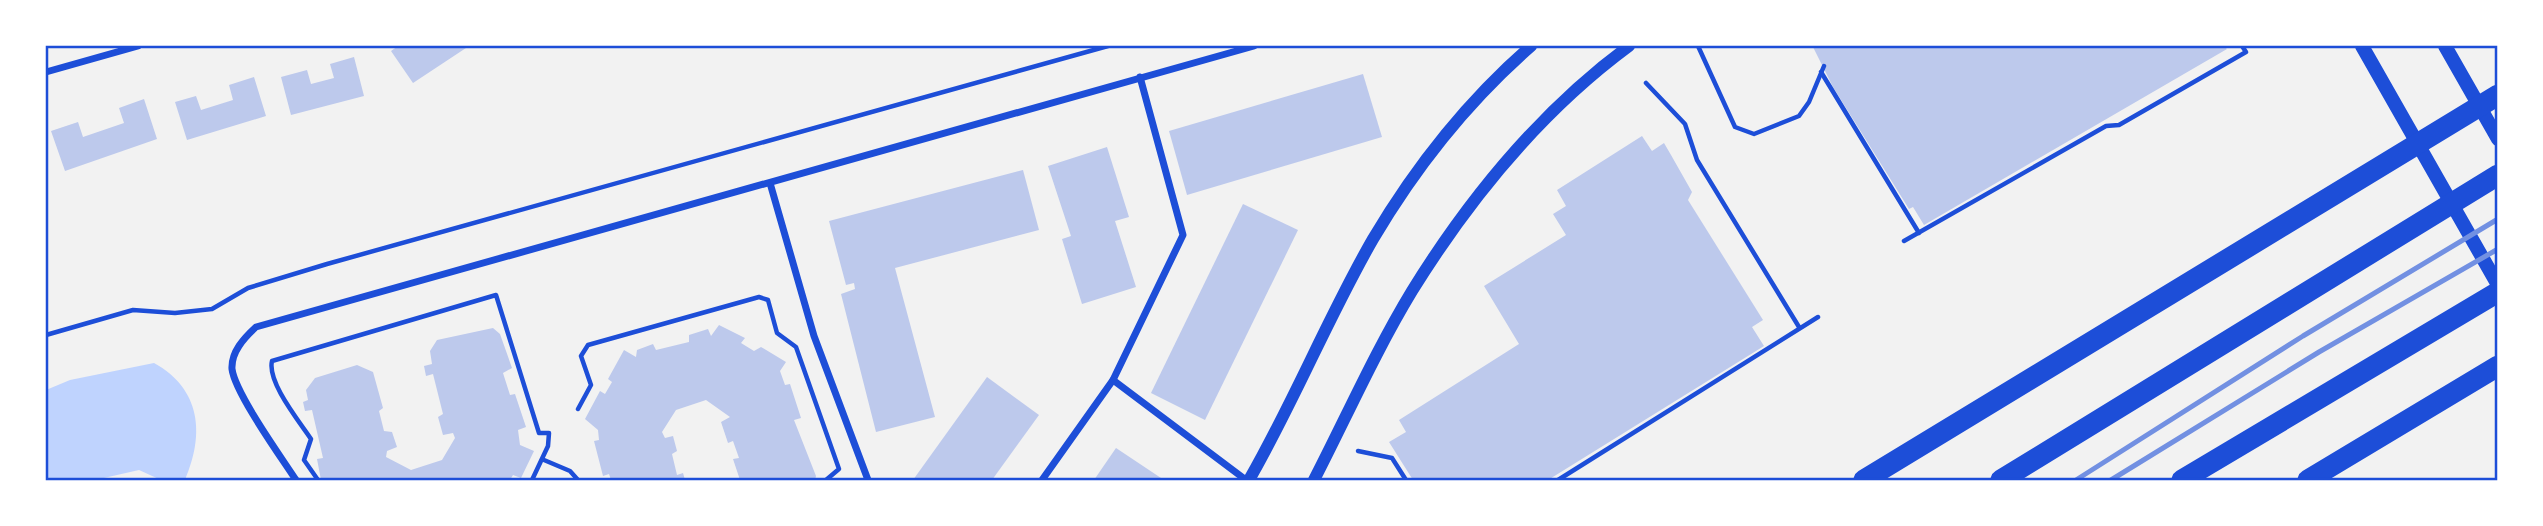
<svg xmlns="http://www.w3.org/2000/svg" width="2543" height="526" viewBox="0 0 2543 526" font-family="'Open Sans',sans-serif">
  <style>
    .water { fill: #bfd3fe }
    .building { fill: #bdc9ec }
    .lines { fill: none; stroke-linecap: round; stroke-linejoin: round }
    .path { stroke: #1d4ed8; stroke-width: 4.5 }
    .minor { stroke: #1d4ed8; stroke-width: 7 }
    .tertiary { stroke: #1d4ed8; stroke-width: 12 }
    .secondary { stroke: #1d4ed8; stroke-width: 14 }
    .motorway { stroke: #1d4ed8; stroke-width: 21 }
    .rail { stroke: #7290e2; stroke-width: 5 }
    .neatline { fill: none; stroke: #1d4ed8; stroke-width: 2.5 }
  </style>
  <rect width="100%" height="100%" fill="#f2f2f2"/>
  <!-- water -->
  <path class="water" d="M154,363C201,389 205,434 185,480H161L139,470L95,480H46V390L70,380Z"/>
  <!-- building -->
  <g class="building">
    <path d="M398,46L419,47L469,46L413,83L391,51Z"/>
    <path d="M1816,46H2224L2227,49L1924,225L1913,207L1909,209L1833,87L1813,47Z"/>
    <path d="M354,57L364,96L291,115L281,77L307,70L311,84L334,78L330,64Z"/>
    <path d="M1363,74L1382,137L1187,195L1169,131Z"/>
    <path d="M254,77L266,116L187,140L175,102L196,96L201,110L233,100L229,85Z"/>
    <path d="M144,99L157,139L65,171L51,131L78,122L83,137L124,123L119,108Z"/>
    <path d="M1642,136L1652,151L1664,143L1671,155L1692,192L1688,200L1763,320L1752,327L1764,346L1548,480H1413L1389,442L1406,432L1399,420L1519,344L1484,286L1566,235L1553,214L1566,206L1557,190Z"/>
    <path d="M1107,147L1129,217L1115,221L1136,287L1082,304L1062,239L1071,236L1048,166Z"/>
    <path d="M1023,170L1039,230L895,268L935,417L876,432L841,294L855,289L854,283L846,285L829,221Z"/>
    <path d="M1243,204L1298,230L1205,420L1151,393Z"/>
    <path d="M719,325L745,338L741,343L754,351L761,347L786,362L780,371L785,385L790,384L801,418L794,420L816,476L815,480H740L733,459L739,458L733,441L728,443L721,422L730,417L706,400L676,410L662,432L665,438L673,436L677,451L672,454L677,475L683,473L685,480H611L609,474L603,476L594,441L599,440L598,430L585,419L600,391L605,394L612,382L608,379L624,350L636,357L637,350L653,344L656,350L689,342V335L708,329L711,336Z"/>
    <path d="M493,328L500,334L512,368L503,373L510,395L515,394L526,427L518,430L520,445L534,451L521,478L513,475L510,480H321L317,459L323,458L312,410L305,411L303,402L308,400L306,390L315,378L357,365L373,372L383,408L379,411L384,431L392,432L397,447L387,451L386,457L411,470L442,460L455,438L453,433L443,435L438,417L443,414L433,374L426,376L424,366L432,364L430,351L437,340Z"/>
    <path d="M987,377L1039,415L992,480H913Z"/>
    <path d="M1116,448L1164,480H1094Z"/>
  </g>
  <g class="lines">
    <!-- path -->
    <g class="path">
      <path d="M1698,46L1735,127L1754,134L1799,116L1809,102L1824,66"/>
      <path d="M1821,72L1919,233"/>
      <path d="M1646,83L1685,124L1697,160L1799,327"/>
      <path d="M1904,241L2106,126L2119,125L2246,52L2242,46"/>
      <path d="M46,335L133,310L175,313L212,309L248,288L327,264L1108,46"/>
      <path d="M578,409L591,385L581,356L588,345L759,297L768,300L777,333L796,347L839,469L826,480"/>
      <path d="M1358,451L1392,458L1406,480"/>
      <path d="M544,460L570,471L578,480"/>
      <path d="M318,480L304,460L311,439C299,421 267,382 272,361L496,295L539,433H549L548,446L532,480"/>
      <path d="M1558,480L1818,317"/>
    </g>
    <!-- minor -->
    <g class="minor">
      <path d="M46,72L138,46"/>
      <path d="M770,183L814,336L868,480"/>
      <path d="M1113,380L1246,480"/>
      <path d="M296,480C281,457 235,393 232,369C231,352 244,338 256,327L1254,46"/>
      <path d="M1042,480L1113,380L1183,235L1140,77"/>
    </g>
    <!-- tertiary -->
    <g class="tertiary">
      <path d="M1249,480C1294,402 1328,317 1373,239C1415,168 1469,100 1531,46"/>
      <path d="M1314,480C1346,418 1375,352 1412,291C1469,199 1541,111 1629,46"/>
    </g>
    <!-- secondary -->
    <g class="secondary">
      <path d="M2362,46L2498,285"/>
      <path d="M2445,46L2498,139"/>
    </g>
    <!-- motorway -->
    <g class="motorway">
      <path d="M1864,480L2498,95"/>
      <path d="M2001,480L2498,175"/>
      <path d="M2182,480L2498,292"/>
      <path d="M2308,480L2498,366"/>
    </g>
    <!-- rail -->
    <g class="rail">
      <path d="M2076,480L2303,336L2498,219"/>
      <path d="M2111,480L2319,352L2498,249"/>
    </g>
  </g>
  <!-- border -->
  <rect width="2543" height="526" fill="none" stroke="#ffffff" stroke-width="94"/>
  <rect x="47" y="47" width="2449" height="432" class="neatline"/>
</svg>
